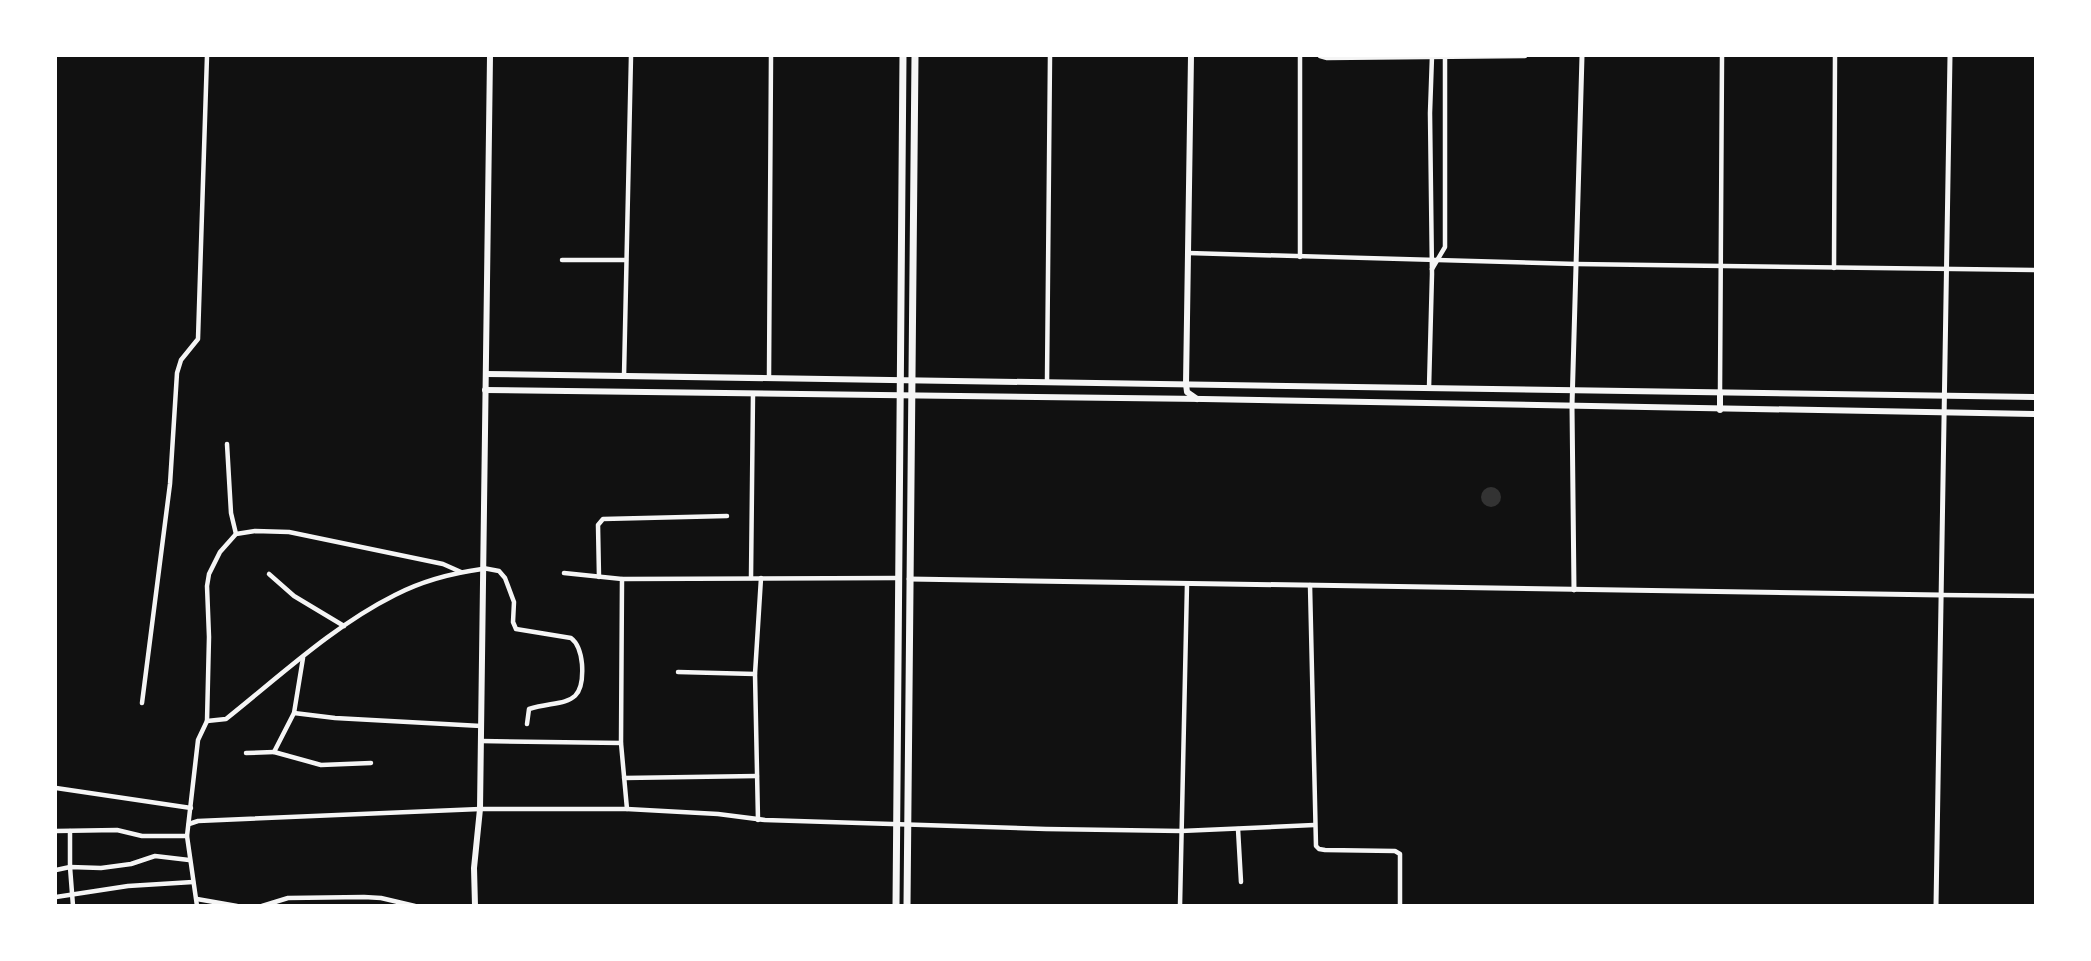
<svg xmlns="http://www.w3.org/2000/svg" width="2091" height="961" viewBox="0 0 2091 961" font-family="'Zilla Slab',serif">
  <style>
    .water { fill: #333 }
    .lines { fill: none; stroke-linecap: round; stroke-linejoin: round }
    .minor { stroke: #f5f5f5; stroke-width: 4.5 }
    .tertiary { stroke: #f5f5f5; stroke-width: 5 }
    .secondary { stroke: #f5f5f5; stroke-width: 6 }
    .primary { stroke: #f5f5f5; stroke-width: 7 }
  </style>
  <rect width="100%" height="100%" fill="#111"/>
  <!-- water -->
  <circle class="water" cx="1491" cy="497" r="10"/>
  <g class="lines">
    <!-- minor -->
    <g class="minor">
      <path d="M1300,56V257"/>
      <path d="M1320,56L1327,58L1525,56"/>
      <path d="M1188,253L1576,264L2036,270"/>
      <path d="M562,260H626"/>
      <path d="M1834,268L1835,56"/>
      <path d="M1432,269L1445,247V56"/>
      <path d="M624,376L631,56"/>
      <path d="M769,378L771,56"/>
      <path d="M1047,382L1050,56"/>
      <path d="M1429,388L1432,274L1430,113L1432,56"/>
      <path d="M1720,392L1722,56"/>
      <path d="M227,444L231,513L236,534"/>
      <path d="M483,568L499,571L505,578L514,602L513,622L516,629L571,638C579,644 581,654 582,664C585,709 563,699 529,709L527,724"/>
      <path d="M564,573L622,579L898,578"/>
      <path d="M269,574L294,596L344,626"/>
      <path d="M599,577L598,525L603,519L727,516"/>
      <path d="M751,578L753,394"/>
      <path d="M622,579L621,743L627,809"/>
      <path d="M1310,585L1316,846L1319,849L1325,850L1395,851L1400,854V906"/>
      <path d="M1941,595L2036,596"/>
      <path d="M303,658L294,713L274,752L321,765L371,763"/>
      <path d="M678,672L755,674"/>
      <path d="M142,703L170,484L177,373L181,360L198,339L207,56"/>
      <path d="M294,713L335,718L481,726"/>
      <path d="M207,721L226,719C280,676 333,626 395,595C422,581 453,573 482,569"/>
      <path d="M481,741L621,743"/>
      <path d="M246,753L274,752"/>
      <path d="M624,778L757,776"/>
      <path d="M56,788L191,808"/>
      <path d="M758,820L755,674L761,578"/>
      <path d="M189,824L198,821L480,809H627L718,814L765,820L1046,829L1181,831L1314,825"/>
      <path d="M1238,829L1241,882"/>
      <path d="M56,831L117,830L142,836H187"/>
      <path d="M70,831V867L73,906"/>
      <path d="M56,870L70,867L101,868L131,864L155,856L189,860"/>
      <path d="M56,897L128,886L193,882"/>
      <path d="M197,899L237,906"/>
      <path d="M197,906L187,836L198,740L207,721L209,637L207,586L209,574L220,552L236,534L255,531L289,532L443,564L461,572"/>
      <path d="M262,906L288,898L364,897L381,898L415,906"/>
      <path d="M1180,906L1187,584"/>
    </g>
    <!-- tertiary -->
    <g class="tertiary">
      <path d="M909,579L1941,595"/>
      <path d="M1574,590L1572,406L1582,56"/>
      <path d="M1936,906L1950,56"/>
    </g>
    <!-- secondary -->
    <g class="secondary">
      <path d="M1191,56L1186,384L1187,392L1197,399"/>
      <path d="M486,374L2036,397"/>
      <path d="M485,390L1203,399L2036,414"/>
      <path d="M1720,410V392"/>
      <path d="M475,906L474,868L480,809L490,56"/>
    </g>
    <!-- primary -->
    <g class="primary">
      <path d="M896,906L903,56"/>
      <path d="M907,906L915,56"/>
    </g>
  </g>
  <!-- border -->
  <rect width="2091" height="961" fill="none" stroke="#ffffff" stroke-width="114"/>
</svg>
